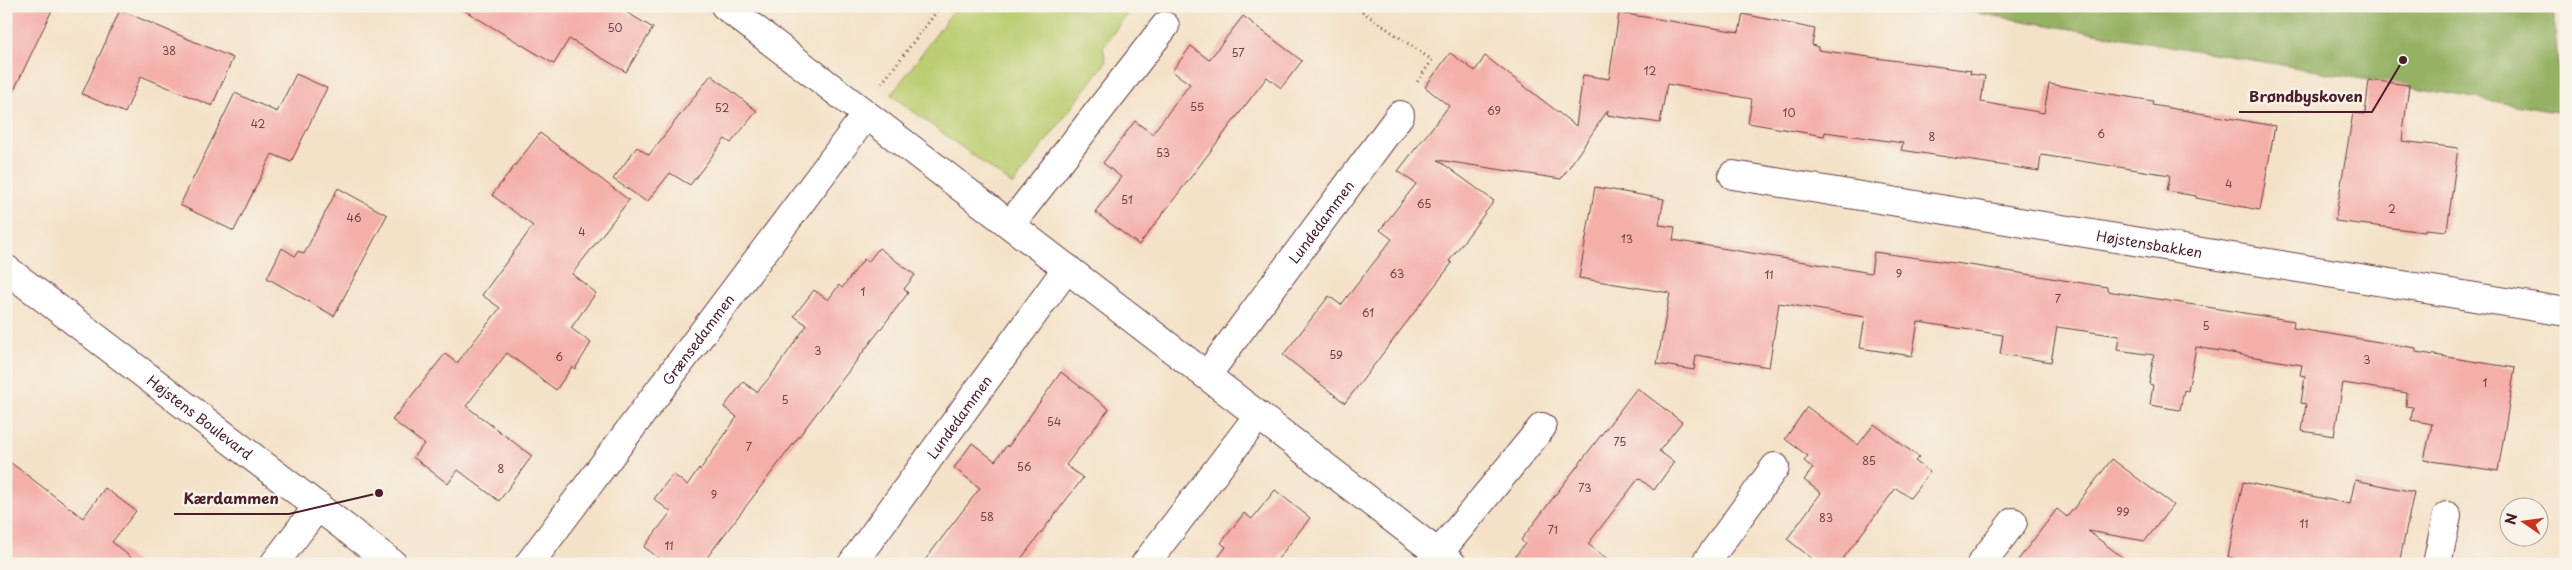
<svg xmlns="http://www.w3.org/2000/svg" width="2572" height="570" viewBox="0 0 2572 570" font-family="'Playpen Sans',sans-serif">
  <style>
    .green { fill: #bcce72; stroke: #83764e }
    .forest { fill: #95b164; stroke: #706848 }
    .building { fill: #f4afa9 }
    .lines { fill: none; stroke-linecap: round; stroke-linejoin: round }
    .minor-casing { stroke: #643c43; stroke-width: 30 }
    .tertiary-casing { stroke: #643c43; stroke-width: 30 }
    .path { stroke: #643c43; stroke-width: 3; stroke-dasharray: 1 4; stroke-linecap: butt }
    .minor { stroke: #fff; stroke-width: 28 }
    .tertiary { stroke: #fff; stroke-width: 28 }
    .labels { text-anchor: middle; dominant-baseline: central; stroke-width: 5; stroke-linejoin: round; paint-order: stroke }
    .number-label { font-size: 11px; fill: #74434a }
    .street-label { font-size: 14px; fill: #4a1f2b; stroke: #f7f3e8 }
    .leader { fill: none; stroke: #4a1f2b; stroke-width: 2 }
    .callout-dot { fill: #4a1f2b; stroke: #f7f3e8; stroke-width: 2 }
    .callout-label { font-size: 15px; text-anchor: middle; font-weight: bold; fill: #4a1f2b; stroke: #f7f3e8; stroke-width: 5; stroke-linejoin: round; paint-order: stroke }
  </style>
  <rect width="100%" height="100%" fill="#f7f3e8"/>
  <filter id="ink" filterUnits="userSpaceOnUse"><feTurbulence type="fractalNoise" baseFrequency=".02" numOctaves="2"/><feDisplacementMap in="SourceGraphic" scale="10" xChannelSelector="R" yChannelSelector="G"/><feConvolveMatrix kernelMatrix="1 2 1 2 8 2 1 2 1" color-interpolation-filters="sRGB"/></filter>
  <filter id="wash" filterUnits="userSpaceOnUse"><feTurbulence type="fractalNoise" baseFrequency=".0096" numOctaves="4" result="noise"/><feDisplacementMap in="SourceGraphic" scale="20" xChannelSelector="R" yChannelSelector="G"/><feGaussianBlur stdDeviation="1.12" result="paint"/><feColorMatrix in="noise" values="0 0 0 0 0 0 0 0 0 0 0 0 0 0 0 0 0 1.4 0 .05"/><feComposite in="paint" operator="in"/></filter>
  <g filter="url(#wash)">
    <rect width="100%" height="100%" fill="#f4e2c8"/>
    <!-- green -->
    <path class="green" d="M957,6L1131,8L1103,47L1106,62L1013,185L891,95Z"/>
    <!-- forest -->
    <path class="forest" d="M1936,6H2553L2562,113Z"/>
    <g id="blocks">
      <!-- building -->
      <g class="building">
        <path d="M6,6H54L6,107Z"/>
        <path d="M457,6H616L653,28L626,72L569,39L554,64Z"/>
        <path d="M120,10L233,58L212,106L141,76L125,113L82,94Z"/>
        <path d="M1619,13L1739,32L1743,14L1815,29L1812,45L1818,47V50L1971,71L1970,74L1985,76L1981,102L2044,113L2049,84L2153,101L2152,105L2275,126L2260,210L2196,198V196L2167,191L2170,175L2041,155L2039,171L1901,150L1903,143L1825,132L1824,136L1748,123L1752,99L1667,84L1660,123L1607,115L1608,110L1561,179L1438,160L1494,201L1449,261L1452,263L1345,403L1283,355L1329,296L1341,305L1392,239L1380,230L1416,184L1398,171L1449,106L1425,87L1450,53L1475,71L1485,56L1576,126L1583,75L1609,79Z"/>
        <path d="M1243,16L1302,61L1281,88L1267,77L1139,245L1095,212L1121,177L1103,163L1135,121L1152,134L1190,84L1172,71L1191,46L1209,60Z"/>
        <path d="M296,74L327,88L291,162L272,154L234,231L180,205L235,93L277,112Z"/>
        <path d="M711,75L757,111L731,143L725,139L690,185L670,173L647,202L613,179L637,147L649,155Z"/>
        <path d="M2369,80L2409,85L2402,141L2458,148L2447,231L2425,229V232L2335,221L2353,113L2365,114Z"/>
        <path d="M540,133L629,200L572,274L596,293L571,328L591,343L575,369L572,367L556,390L507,353L466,406L532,456L499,501L458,470L448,484L413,457L424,444L392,420L445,354L457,363L500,308L482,295L533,226L492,195Z"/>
        <path d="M1595,187L1664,199L1659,225L1675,227L1673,240L1871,273L1874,252L1976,266L2107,287V291L2294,321L2293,328L2416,348V352L2515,368L2498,471L2424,460L2432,424L2411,420L2413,407L2406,406L2407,393L2343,383L2334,436L2302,431L2306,404L2301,403L2305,376L2300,375L2302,365L2196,347L2188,391L2184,390L2180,410L2150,405L2153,385L2149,384L2154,355L2117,350L2119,336L2057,327L2051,362L2000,354L2003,335L1918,322L1912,356L1860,348L1865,317L1779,303L1769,367L1696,355L1694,370L1657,364L1670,293L1579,278Z"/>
        <path d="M338,188L387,215L334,316L267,278L282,248L295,256L298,251L304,254Z"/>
        <path d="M879,248L915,275L904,289L908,293L702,564H667L644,547L671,512L654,499L673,474L687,485L699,468L700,470L737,417L724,407L743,382L757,392L770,377L807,325L794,316L814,290L828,300L839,285L842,288L864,259L868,262Z"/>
        <path d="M1061,372L1109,409L1066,465L1083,478L1017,564H922L980,488L954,468L972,443L995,461L1007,445L1008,447Z"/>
        <path d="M1637,388L1682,422L1659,451L1674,462L1654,490L1639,478L1588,544L1614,564H1509L1525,544L1521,540Z"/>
        <path d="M1807,407L1858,445L1874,424L1919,457L1915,461L1930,472L1910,498L1896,488L1839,564H1819L1787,539L1821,493L1804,480L1813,468L1804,461L1808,456L1785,439Z"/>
        <path d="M6,459L83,518L105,488L136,511L112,542L139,564H6Z"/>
        <path d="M2112,459L2173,505L2145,541L2088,531L2131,564H2015L2057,509L2067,517Z"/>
        <path d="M2355,480L2414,492L2399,564H2261L2228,557L2243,482L2350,504Z"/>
        <path d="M1275,490L1310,518L1274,564H1213L1226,547L1221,543L1244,513L1252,519Z"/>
      </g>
    </g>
  </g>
  <g filter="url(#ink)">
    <use href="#blocks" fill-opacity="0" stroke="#643c43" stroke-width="1"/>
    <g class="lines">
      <defs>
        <g id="minor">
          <path d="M725,6L1452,564"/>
          <path id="s1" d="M1733,175L2566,312"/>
          <path d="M1010,225L1165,26"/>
          <path id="s2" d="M1207,375L1400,115"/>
          <path d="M274,564L318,506"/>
          <path id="s3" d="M529,564L866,115"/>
          <path id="s4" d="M852,564L1067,268"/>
          <path d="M1145,564L1258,416"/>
          <path d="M1430,564L1542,427"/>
          <path d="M1705,564L1775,467"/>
          <path d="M1981,564L2013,522"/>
          <path d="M2437,564L2447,516"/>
        </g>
        <g id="tertiary">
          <path id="s5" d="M6,269L393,564"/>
        </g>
      </defs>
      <!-- minor casing -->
      <use href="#minor" class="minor-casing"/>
      <!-- tertiary casing -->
      <use href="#tertiary" class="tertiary-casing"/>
      <!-- path -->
      <g class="path">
        <path d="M1354,6L1432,60L1416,84"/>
        <path d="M882,83L941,6"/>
      </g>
      <!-- minor -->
      <use href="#minor" class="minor"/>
      <!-- tertiary -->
      <use href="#tertiary" class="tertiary"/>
    </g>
  </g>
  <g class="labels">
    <!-- number labels -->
    <g class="number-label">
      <text x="615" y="27">50</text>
      <text x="169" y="50">38</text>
      <text x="1238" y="52">57</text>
      <text x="1650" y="70">12</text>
      <text x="1197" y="106">55</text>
      <text x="722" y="107">52</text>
      <text x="1494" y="110">69</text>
      <text x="1789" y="112">10</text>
      <text x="258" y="123">42</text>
      <text x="2101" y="133">6</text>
      <text x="1932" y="136">8</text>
      <text x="1163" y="152">53</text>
      <text x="2229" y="183">4</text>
      <text x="1127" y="199">51</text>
      <text x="1424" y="203">65</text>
      <text x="2392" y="208">2</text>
      <text x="354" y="217">46</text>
      <text x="582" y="231">4</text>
      <text x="1627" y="238">13</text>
      <text x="1397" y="273">63</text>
      <text x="1899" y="273">9</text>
      <text x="1769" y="274">11</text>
      <text x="863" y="291">1</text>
      <text x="2058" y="298">7</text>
      <text x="1368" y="312">61</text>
      <text x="2206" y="325">5</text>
      <text x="818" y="350">3</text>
      <text x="1336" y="354">59</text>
      <text x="559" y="356">6</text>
      <text x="2367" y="359">3</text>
      <text x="2485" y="382">1</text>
      <text x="785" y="399">5</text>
      <text x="1054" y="421">54</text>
      <text x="1620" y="441">75</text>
      <text x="749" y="446">7</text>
      <text x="1869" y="460">85</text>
      <text x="1024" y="466">56</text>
      <text x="501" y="468">8</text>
      <text x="1585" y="487">73</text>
      <text x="714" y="494">9</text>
      <text x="2123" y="511">99</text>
      <text x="987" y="516">58</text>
      <text x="1826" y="517">83</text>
      <text x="2304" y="523">11</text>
      <text x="1553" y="529">71</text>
      <text x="669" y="545">11</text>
    </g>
    <!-- street labels -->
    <g class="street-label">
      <text stroke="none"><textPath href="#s2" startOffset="191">Lundedammen</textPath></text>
      <text stroke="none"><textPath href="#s1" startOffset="422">Højstensbakken</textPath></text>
      <text stroke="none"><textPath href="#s3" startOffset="281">Grænsedammen</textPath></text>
      <text stroke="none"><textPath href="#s5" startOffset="244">Højstens Boulevard</textPath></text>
      <text stroke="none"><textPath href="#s4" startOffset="182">Lundedammen</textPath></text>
    </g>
  </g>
  <!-- callouts -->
  <path class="leader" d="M2403 60L2372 112H2239M379 493L289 514H174"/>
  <g class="callout-dot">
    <circle cx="2403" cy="60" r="5"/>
    <circle cx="379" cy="493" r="5"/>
  </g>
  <g class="callout-label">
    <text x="2306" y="102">Brøndbyskoven</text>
    <text x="231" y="504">Kærdammen</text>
  </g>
  <!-- margin -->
  <rect width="2572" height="570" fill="none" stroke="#f7f3e8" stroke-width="25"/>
  <!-- north arrow -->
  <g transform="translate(2524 522) rotate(283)"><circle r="24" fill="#f7f3e8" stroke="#b29e9c"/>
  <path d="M0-4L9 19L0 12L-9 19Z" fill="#c8321e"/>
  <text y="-8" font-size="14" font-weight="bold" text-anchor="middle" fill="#4a1f2b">N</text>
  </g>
</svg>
